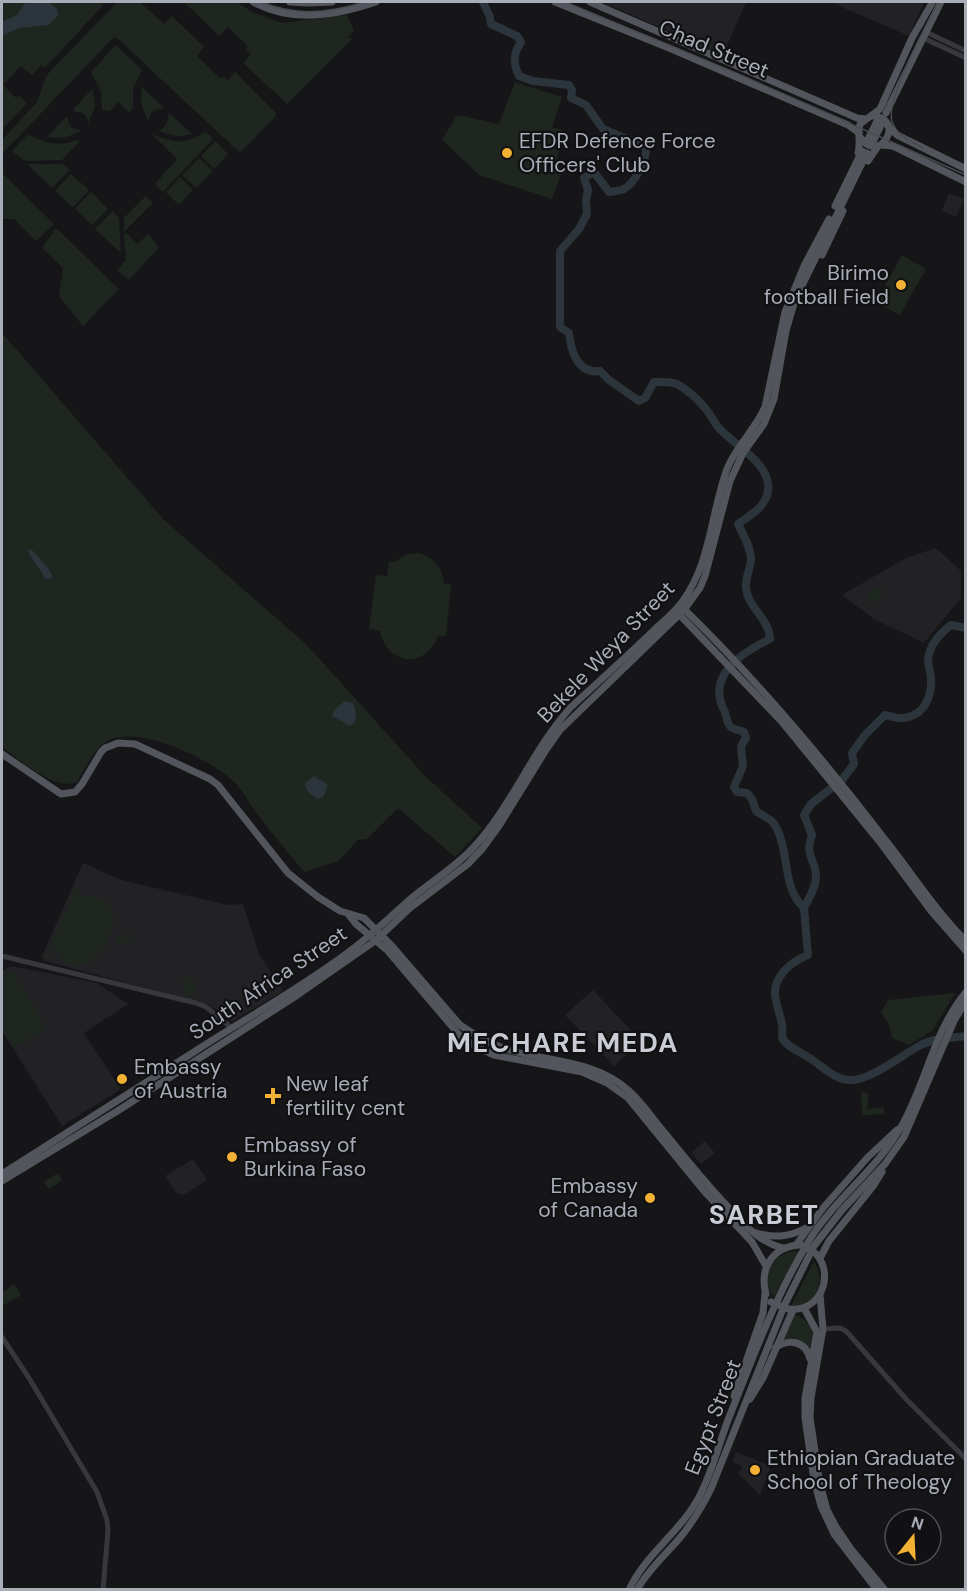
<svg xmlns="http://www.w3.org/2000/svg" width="967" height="1591" viewBox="0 0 967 1591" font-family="'DM Sans',sans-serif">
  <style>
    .built { fill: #222225 }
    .green { fill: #1e261f }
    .water { fill: #2c353c }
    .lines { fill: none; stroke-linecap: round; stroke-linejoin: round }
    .river { stroke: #2c353c; stroke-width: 8 }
    .minor { stroke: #37383d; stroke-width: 5 }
    .major { stroke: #53555c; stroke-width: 7 }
    .tram { stroke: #4a4c52; stroke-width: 1.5 }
    .major-bridge { stroke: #53555c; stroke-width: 7 }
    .poi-dot { fill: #f2b134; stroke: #111113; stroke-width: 2 }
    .labels { text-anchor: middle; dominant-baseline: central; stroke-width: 4.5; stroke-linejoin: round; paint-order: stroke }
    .street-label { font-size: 21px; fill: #a8adb8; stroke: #111113 }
    .poi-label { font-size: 21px; fill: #a8adb8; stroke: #111113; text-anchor: start }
    .district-label { font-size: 27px; font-weight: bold; letter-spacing: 1.5px; fill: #c9ccd4; stroke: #111113 }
  </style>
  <rect width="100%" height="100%" fill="#161618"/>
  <!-- built -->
  <g class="built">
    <path d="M602,2H746L723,55Z"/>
    <path d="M830,2H924L909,36Z"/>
    <path d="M949,193L964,199L956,217L942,210Z"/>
    <path d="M936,548L961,571V598L924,643L874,619L842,595L906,558Z"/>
    <path d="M83,863L121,880L228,905L243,904L259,954L283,991L232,1022L209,1005L45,961L42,956Z"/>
    <path d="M11,966L97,983L128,1004L84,1033L121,1089L62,1126L2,1031V971Z"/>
    <path d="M593,990L641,1041L614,1066L565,1015Z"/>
    <path d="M705,1141L715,1153L701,1164L691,1152Z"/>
    <path d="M193,1159L207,1180L184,1195L176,1193L165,1176Z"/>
    <path d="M736,1452L771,1466L760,1495L739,1474L742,1466L732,1462Z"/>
  </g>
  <!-- green -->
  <g class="green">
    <path d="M2,2H101L104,4L45,68L41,65L32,75L21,66L3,85L16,98L19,96L27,103L2,130Z"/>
    <path d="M117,2H140L164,24L172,16L204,47L197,56L221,79L224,77L228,80L235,72L276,113L275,117L242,151H238L117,38H113L2,154V140L37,102L46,76Z"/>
    <path d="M184,2H237L252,12L282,23L347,15L354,31L347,38H353L287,104L243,63L251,54L246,49L248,46L228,27L219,36Z"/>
    <path d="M116,45L142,70L133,88V108L129,112L118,102L110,111L102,110L101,91L91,72Z"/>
    <path d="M515,82L562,97L552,127L565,131L555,165L563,169L552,199L479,175L442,140L457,115L499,124Z"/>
    <path d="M142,84V87L163,107L162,109C153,109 149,113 149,122L141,104Z"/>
    <path d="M92,86L95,106L88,124C87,115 83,111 74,112L73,110L92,89Z"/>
    <path d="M169,113L191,133H194C182,138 170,136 159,131L166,125Z"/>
    <path d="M66,117H68C68,126 72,130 81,130V131L64,138L44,137H47Z"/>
    <path d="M203,133H207L213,139L163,192L155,184L177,159L152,134C172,141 182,147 203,133Z"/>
    <path d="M28,134C43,143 60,147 77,140L79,142L62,160L24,161L12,151Z"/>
    <path d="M215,141L228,154L214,169L201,156Z"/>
    <path d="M199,158L213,171L196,188L182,175Z"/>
    <path d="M27,164H62L70,170L52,188Z"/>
    <path d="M2,173L54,224L36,241L14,219H2Z"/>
    <path d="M71,174L89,190L73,207L55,191Z"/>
    <path d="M180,177L193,190L179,205L166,192Z"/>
    <path d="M91,192L108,209L92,225L75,209Z"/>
    <path d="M146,196L153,203L124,232V218Z"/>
    <path d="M113,211L119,218L121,253L95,229Z"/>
    <path d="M56,228L119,289L83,326L59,296L63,268L42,248Z"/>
    <path d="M126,233L138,244L148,234L159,247L129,280L117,270L126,260L124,235Z"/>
    <path d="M902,255L926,269L900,315L876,302Z"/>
    <path d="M2,333L163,519L306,644L426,777L482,828L455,857L398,808L367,839L358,840L338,861L305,872C287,853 271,832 255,811C248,801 242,789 233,781C210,759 132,720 103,744C92,753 84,770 77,782C55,792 19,759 2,747Z"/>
    <path d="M419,553C435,558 442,567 444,584L451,585L446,636H438C425,669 388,666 380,631L369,629L376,575L387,576L389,562H394L408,554Z"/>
    <path d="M877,586L885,593L873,605L866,598Z"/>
    <path d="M76,887L81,889L77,898C85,895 91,895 99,898C140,917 80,1004 54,947L49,958L46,957Z"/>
    <path d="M131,933L133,941L118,945L116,937Z"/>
    <path d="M12,970L47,1028L14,1048L2,1028V976Z"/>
    <path d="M192,976L197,995L187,997L182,979Z"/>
    <path d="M955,993L933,1030L909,1045L892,1038L889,1024L881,1013L888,1000Z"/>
    <path d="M861,1092L869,1093L867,1109L883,1107L885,1114L862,1115Z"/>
    <path d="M58,1173L62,1180L49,1189L44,1182Z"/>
    <path d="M793,1251L799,1252L774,1297C757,1277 770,1256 793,1251Z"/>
    <path d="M814,1261C827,1282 817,1305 791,1306Z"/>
    <path d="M14,1284L21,1295L2,1306V1292Z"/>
    <path d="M797,1315C815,1326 814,1333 810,1351L807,1347L782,1342L793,1316Z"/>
  </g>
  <!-- water -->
  <g class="water">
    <path d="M26,2H49L57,9L58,15L49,25L19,28L2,36V22L17,15Z"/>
    <path d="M28,550H32L48,568L53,578L45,579C41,568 31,561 28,550Z"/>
    <path d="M345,701L353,703C356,712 359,721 350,726L332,716L335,709Z"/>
    <path d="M314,776L328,785L323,797L318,799C311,795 305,791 305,783Z"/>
  </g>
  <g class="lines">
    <!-- river -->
    <g class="river">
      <path d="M483,2L490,17L491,24L517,36L521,42C513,54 513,64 519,76L533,81L569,85L572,90L571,98L586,105L603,129L646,147C647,160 635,183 624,189C620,191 613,191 609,192L594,172L584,178L588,190L586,200L587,214L579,229L560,251V327L569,333C571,352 578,374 600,371L609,380L639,401L645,398L654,382C661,382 670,381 677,384C687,390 698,399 705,408C710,413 713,421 718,427C733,445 772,463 768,491C765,508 750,515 738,524C743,535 751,547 751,560C750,569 745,579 746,588C748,608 769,618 770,639C743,652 706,675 724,710C727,715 726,723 731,727C734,730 740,730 744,732L746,738L741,746L743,766L734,787L737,792L747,793L752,799L756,811C764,817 773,819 777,829C790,855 782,888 804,908L808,955C790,962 770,979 776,1001C779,1015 784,1023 782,1038C789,1049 801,1052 811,1059C822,1066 833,1078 847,1080C870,1082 901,1055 921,1045C934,1038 951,1038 966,1036"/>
      <path d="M804,908C809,898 816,887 816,877C816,859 804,856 812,835L804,815L811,804L842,780L854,764L852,753L865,735L885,715C890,716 898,719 903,718C925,716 932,696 931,677C930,671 928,665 928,659C930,644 939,634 951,625L966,628"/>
    </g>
    <!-- minor -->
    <g class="minor">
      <path d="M926,32L966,51"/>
      <path d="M923,38L966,58"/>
      <path d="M2,956L196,1003L206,1007L232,1028"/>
      <path d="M823,1329L840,1328L846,1331L907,1400L966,1459"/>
      <path d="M2,1337L29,1378L97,1492L107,1520L108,1530L103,1590"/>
    </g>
    <!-- major -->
    <g class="major">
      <path d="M253,2C293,23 334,16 376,2"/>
      <path d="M290,2L308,3L332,2"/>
      <path d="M555,2L669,48L848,125L859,133"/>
      <path d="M590,2L857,118L865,119"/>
      <path d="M886,113L941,2"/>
      <path d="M888,126L897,135L966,169"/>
      <path d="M860,137C879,166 907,119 873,116"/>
      <path d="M867,141L877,121"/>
      <path d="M872,144L882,123"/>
      <path d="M881,145L893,146L966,182"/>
      <path d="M858,153C861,143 857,134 860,124L880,109L912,38L932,3"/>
      <path d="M868,161L878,146"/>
      <path d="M835,206L862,151"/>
      <path d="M822,255L843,211"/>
      <path d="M682,607C755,678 821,756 883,837C911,872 934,909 966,941"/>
      <path d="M677,612L782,722L879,841L931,911L966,951"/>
      <path d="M2,754L61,794L75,792L82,784L101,752L105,748L118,743L135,744L210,779L218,785L288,873L318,897L340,911L364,918L392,946L460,1025C476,1036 493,1046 513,1051C552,1062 596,1061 628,1090C642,1102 652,1118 664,1132C685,1158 706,1184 729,1208C746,1226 759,1242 783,1248"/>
      <path d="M349,915L356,924L387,950L461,1037L477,1047L494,1055L582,1072L607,1083L628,1098L704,1191L752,1242L766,1266"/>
      <path d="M2,1174C67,1133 132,1092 197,1050C248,1017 301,988 350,951C370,936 389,918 408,901C429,883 453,869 472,849C511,808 531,752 570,708C597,683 624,659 650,634C661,623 673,614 682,602C711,563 711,512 727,469C736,446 755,430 765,407L785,312L804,266L829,219"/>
      <path d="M2,1181L119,1110L296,996L375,941L410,908L468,864L483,848L499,826L546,750L560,730L684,610L700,588L705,576L730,481L743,453L764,424L774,399L786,331L795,300L867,153"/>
      <path d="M753,1232C773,1238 788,1238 806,1228"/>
      <path d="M796,1245L823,1208L868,1157L897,1130"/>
      <path d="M820,1258L829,1241L874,1185L882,1172"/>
      <path d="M766,1294C759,1269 772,1247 799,1245"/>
      <path d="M820,1295L823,1329L811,1398L810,1418L820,1484L827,1510L836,1527L851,1549L885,1590"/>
      <path d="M804,1308L817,1332L805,1398V1418L814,1480L821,1506L834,1534L877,1590"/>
      <path d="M789,1309C819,1313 835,1277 817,1255"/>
      <path d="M775,1348C789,1338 806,1341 810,1359"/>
      <path d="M734,1396L763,1313L765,1293"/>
      <path d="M750,1399L763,1378L793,1310"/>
      <path d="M629,1590C645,1554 682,1531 700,1495C714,1468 720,1438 732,1410C754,1354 776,1296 807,1244C832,1201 876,1171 901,1127C926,1084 933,1032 966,992"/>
      <path d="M637,1590C649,1568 668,1553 683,1534C694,1520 703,1505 711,1489L785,1304L814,1246L842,1210L885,1164L904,1137L954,1021L966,1001"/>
    </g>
    <!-- tram -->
    <g class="tram">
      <path d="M262,2C296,17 331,13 364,2"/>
      <path d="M565,2L736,73L966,175"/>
      <path d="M923,148C911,141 897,136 892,122C885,99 927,25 938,2"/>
    </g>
    <!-- major-bridge -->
    <g class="major-bridge">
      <path d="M801,1245L815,1253"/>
      <path d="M771,1302L788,1309"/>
    </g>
  </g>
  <!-- markers -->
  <g class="poi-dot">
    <circle cx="507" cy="153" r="6"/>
    <circle cx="901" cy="285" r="6"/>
    <circle cx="122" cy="1079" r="6"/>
    <path d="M270 1087h6v6h6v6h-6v6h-6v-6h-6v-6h6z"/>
    <circle cx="232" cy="1157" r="6"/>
    <circle cx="650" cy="1198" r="6"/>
    <circle cx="755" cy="1470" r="6"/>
  </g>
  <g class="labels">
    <!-- street labels -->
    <g class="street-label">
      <text transform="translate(714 49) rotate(23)">Chad Street</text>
      <text transform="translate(606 652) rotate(-46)">Bekele Weya Street</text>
      <text transform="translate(268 983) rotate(-34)">South Africa Street</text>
      <text transform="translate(713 1417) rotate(-69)">Egypt Street</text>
    </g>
    <!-- poi labels -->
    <g class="poi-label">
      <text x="519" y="141">EFDR Defence Force<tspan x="519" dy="24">Officers' Club</tspan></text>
      <text x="889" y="273" text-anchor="end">Birimo<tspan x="889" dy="24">football Field</tspan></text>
      <text x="134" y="1067">Embassy<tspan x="134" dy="24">of Austria</tspan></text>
      <text x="286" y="1084">New leaf<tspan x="286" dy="24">fertility cent</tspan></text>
      <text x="244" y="1145">Embassy of<tspan x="244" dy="24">Burkina Faso</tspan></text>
      <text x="638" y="1186" text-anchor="end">Embassy<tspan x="638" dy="24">of Canada</tspan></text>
      <text x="767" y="1458">Ethiopian Graduate<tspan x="767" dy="24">School of Theology</tspan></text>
    </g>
    <!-- district labels -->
    <g class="district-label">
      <text x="563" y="1042">MECHARE MEDA</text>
      <text x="764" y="1214">SARBET</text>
    </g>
  </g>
  <!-- border -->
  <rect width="967" height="1591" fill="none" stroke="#a8adb8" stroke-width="6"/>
  <!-- north arrow -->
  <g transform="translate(913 1537) rotate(18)"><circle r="28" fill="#111113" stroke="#4d4f55" stroke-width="1.5"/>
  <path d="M0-4.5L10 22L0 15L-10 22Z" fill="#f2b134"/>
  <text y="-9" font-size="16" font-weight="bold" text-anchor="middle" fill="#a8adb8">N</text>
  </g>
</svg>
